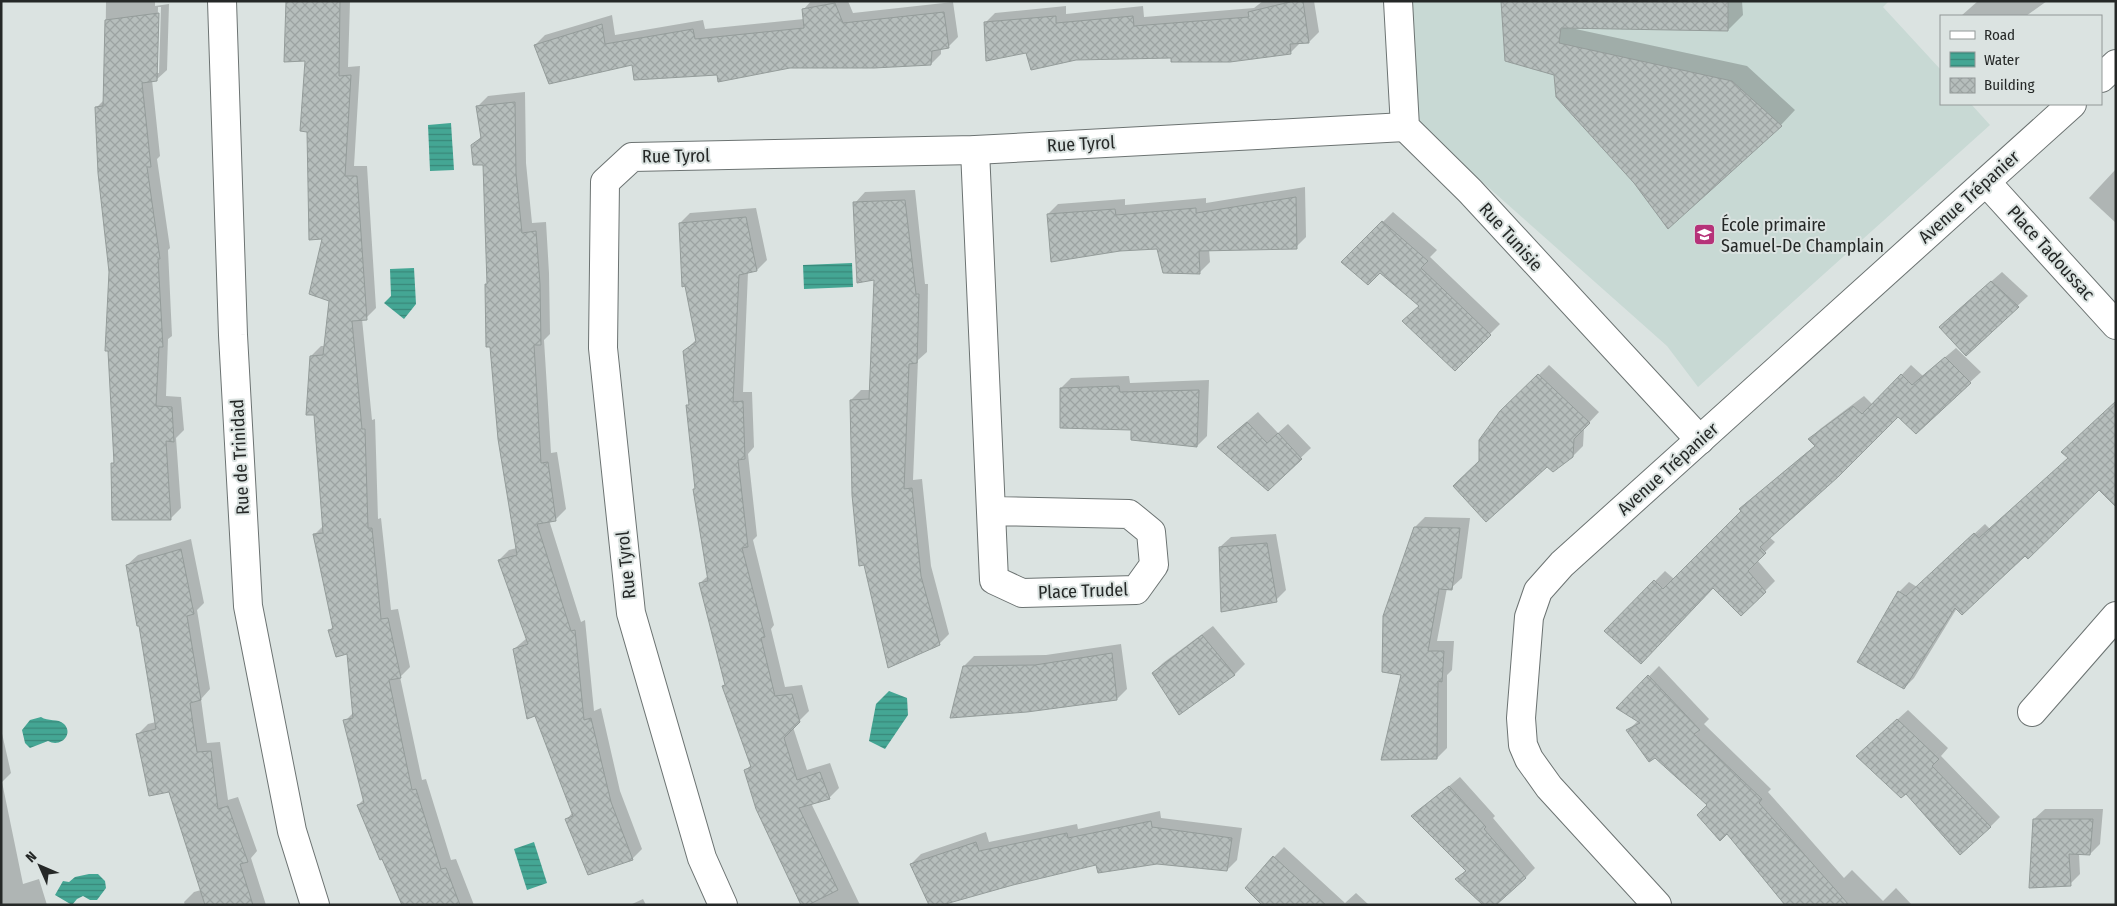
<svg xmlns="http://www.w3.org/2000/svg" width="2117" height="906" viewBox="0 0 2117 906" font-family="'Fira Sans Condensed',sans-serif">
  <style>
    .built { fill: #c8d9d4 }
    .water { fill: url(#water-rules) }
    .shadow { fill: #0003; fill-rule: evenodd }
    .building { fill: url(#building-cross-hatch); stroke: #949c9a }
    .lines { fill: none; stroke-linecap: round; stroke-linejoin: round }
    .minor-casing { stroke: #6c7372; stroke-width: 30 }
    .minor { stroke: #fff; stroke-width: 28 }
    .labels { text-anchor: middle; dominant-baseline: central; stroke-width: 4; stroke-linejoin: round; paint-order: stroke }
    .street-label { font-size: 18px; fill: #252827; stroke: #dbe3e1 }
    .poi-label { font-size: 18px; fill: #252827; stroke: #dbe3e1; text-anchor: start }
  </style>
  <defs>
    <pattern id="water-rules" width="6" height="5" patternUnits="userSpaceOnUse" patternTransform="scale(1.25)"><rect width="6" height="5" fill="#44a694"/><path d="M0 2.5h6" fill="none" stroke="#398779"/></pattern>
    <pattern id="building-cross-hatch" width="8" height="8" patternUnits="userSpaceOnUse" patternTransform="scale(1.25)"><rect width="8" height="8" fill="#b6bebc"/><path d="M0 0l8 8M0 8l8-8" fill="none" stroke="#9ca3a2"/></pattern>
  </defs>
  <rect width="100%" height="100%" fill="#dbe3e1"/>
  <!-- built -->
  <path class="built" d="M1405,1H1889L1883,7L1941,70V104H1971L1990,125L1698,387L1667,346L1407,115Z"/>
  <!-- water -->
  <g class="water">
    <path d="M451,123L454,170L430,171L428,125Z"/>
    <path d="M852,263L853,287L804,289L803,265Z"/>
    <path d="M414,268L416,304L404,319L384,303L391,296L390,269Z"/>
    <path d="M889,691L907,698L908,715L885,749L869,741L876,704Z"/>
    <path d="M41,717C48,722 58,718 64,724C74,734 61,748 48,741L30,748L25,743L22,730L30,720Z"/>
    <path d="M534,842L547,883L527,890L514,849Z"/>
    <path d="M89,874H98L105,881L106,888L97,900H90L83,896L77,899L72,905L55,895L63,881L69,882L75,877Z"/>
  </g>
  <!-- shadow -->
  <g class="shadow">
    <path d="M106,1H155V6L169,4L167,70L156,80H152L160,156L157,159L170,248L168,250L172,336L168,339L166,396L181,397L184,430L176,438L181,508L171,518L112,464L115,461L110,272L96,108L105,99ZM158,7H161L159,73H156Z"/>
    <path d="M287,1H350L348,67L360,66L354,166H367L376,308L366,318L362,319L372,420L375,419L378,519L381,518L391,610L398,609L410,667L400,677L422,780L426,779L451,860L456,859L474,905H403L358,805L364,799L345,721L354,712L348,653L330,630L333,626L314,535L323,526L311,356L321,346H325L330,300L306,59Z"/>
    <path d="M811,1H848L853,13L953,2L958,37L948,47L941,48V54L931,64L790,66L718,74L633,64L535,45L545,35L612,15L615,35L703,20L705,29L804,19V9Z"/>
    <path d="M1263,1H1314L1319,32L1309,42H1301L1290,53L1172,57L1027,52L985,23L995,13L1066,6V14L1143,6L1144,17L1254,8Z"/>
    <path d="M1502,1H1742L1743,15L1728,30L1571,28L1747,66L1795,110L1781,125L1556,74Z"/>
    <path d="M1978,1H2047L2026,16H1961Z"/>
    <path d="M525,92L526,163L532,223L546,222L549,273L550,334L544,340L551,453L557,452L566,509L556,519L549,520L581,622L585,620L594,711L601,708L620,791L642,849L632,859L567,819L573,812L514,649L527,638L499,560L509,550L517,548L489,283L484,164L472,146L482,136L478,106L488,96Z"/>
    <path d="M2116,169V223L2089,198Z"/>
    <path d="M1305,187L1306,237L1296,247L1209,249L1210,262L1199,273L1158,248L1048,214L1058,204L1125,199V205L1206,198V203Z"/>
    <path d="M915,190L925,284H928L927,352L918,360L913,480L922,479L931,566L949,634L939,644L851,400L861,390H870L875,278L855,203L865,192Z"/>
    <path d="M756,208L767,260L757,270L748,272L743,392H752L754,447L748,454L757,536L753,540L774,625L771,629L785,687L802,685L809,711L793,727L807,770L830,763L839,788L829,798L811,803L860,905H802L762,818H760L746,770L752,764L726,684L700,583L709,575L696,488L688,406L690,403L684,351L697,339L680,223L690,213Z"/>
    <path d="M1393,212L1437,250L1430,257L1500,324L1455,369L1420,305L1380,271L1342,262Z"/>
    <path d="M2002,272L2028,296L1966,354L1951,317Z"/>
    <path d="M1956,348L1981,372L1916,432L1898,416L1769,537L1775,542L1757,560L1775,581L1765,591L1713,587L1606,631L1665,571L1674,579L1743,511L1741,508L1751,499L1816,445L1810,439L1820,429L1864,396L1873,405L1911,365L1923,376Z"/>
    <path d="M1549,365L1599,412L1584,428L1583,446L1573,456L1547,465L1501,412Z"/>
    <path d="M1129,376L1130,383L1209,380L1207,436L1197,446L1132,429L1061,388L1071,378Z"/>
    <path d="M1258,412L1278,433L1288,424L1311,448L1268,489L1229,437Z"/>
    <path d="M2069,458L2099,489L2025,554L1957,608L1914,678L1904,688L1899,592L1909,582L1917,587L1985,524L1990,529Z"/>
    <path d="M1425,517L1470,518L1462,578L1451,588H1447L1437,641H1454L1452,670L1447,675V748L1437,758L1403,674L1415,527Z"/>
    <path d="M1276,534L1286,590L1276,600L1220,547L1231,537Z"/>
    <path d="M191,539L204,603L197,610L210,689L201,699L207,743L220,742L228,800L238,797L257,851L251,858L266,905H185L184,902L194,892L201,890L170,791L138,734L148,724L156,722L140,624L127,565L138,555Z"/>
    <path d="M1213,626L1245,664L1235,674L1179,713L1153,673L1163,663Z"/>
    <path d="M1121,644L1127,689L1117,699L964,666L974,656L1046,655Z"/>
    <path d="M1659,666L1709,719L1704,724L1771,789L1768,792L1844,878L1852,870L1883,901L1896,888L1912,905H1793L1709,805L1628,730L1638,721L1618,708Z"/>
    <path d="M1908,710L1948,748L1941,756L2000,817L1990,827L1868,746Z"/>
    <path d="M1,729L11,773L2,782L23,884L39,879L47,905H1Z"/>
    <path d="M1460,777L1495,816L1493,818L1535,868L1525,878L1457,879L1467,869L1413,816Z"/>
    <path d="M2045,809H2103L2100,844L2090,854H2079L2080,874L2070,884L2034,819Z"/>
    <path d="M1160,811L1161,818L1242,828L1237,860L1227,870L1157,862L911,864L921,854L986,832L989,842L1077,824L1078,829Z"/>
    <path d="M1284,847L1345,903L1356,893L1369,905H1264L1274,857Z"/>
    <path d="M643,899L646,905H630Z"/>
  </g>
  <!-- building -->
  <g class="building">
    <path d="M286,1H340L339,76L351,75L345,176H357L367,320L352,321L362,429H365L368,528H372L381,619L388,618L401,678L389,680L412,790L416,789L441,869L446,868L460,905H402L382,859L380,860L357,805L364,803L343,720L353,718L347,654L336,657L328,630L333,629L313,534L323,533L314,415H306L310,356L323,355L329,301L309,294L322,239L309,240L307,132L300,131L305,61L284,62Z"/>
    <path d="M1294,1H1303L1309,43L1290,44L1291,54L1230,62H1171V58L1076,60L1031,70L1026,53L986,61L984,22L1056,16V23L1133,16L1134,26L1249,17L1248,12Z"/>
    <path d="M1501,1H1728V31L1561,28L1559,43L1732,81L1782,126L1668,229L1634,183L1556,97L1554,75L1505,61Z"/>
    <path d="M835,3L843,23L944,12L949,48L932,51L931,65L874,68H790L718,82L717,75L634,80L632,65L549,84L534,45L602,24L605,44L693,29L695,39L804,28L802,9Z"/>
    <path d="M159,13L157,81L142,83L151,167H147L160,259H158L163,347H159L156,406L172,407L174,442L166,441L171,520H112L111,463H114L108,351H105L109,272L98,173L95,107L103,106L105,20Z"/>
    <path d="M515,102L516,174L522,233L536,231L540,284L541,345H534L541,463L548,462L556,521L537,524L571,631L575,630L584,720L591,718L611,802L633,860L588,875L565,819L573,816L535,716L527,719L513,649L528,644L498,560L517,555L498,439L490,347H486L485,284H487L483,165H473L471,145L481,138L476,106Z"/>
    <path d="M1296,197L1297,249L1199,251L1200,274L1163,273L1157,249L1120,251L1051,262L1047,214L1115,209L1116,215L1196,208V213Z"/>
    <path d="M905,200L916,294H919L917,363L909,364L904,489L912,488L921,576L940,645L888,668L864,565L859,566L852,495L850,400L869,399L874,280L857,283L853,202Z"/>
    <path d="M746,217L757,271L739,275L733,402L743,401L745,459L738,460L748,547L742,548L765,637L761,638L775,696L792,694L800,722L784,738L797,780L820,772L830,799L799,808L838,890L808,905H801L756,809L744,770L751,767L722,686L725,685L699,583L708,581L693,489H695L686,405H689L683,351L696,342L685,286L682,287L679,223Z"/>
    <path d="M1382,221L1428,261L1421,268L1491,335L1455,371L1402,321L1419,306L1380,273L1368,285L1341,262Z"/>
    <path d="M1991,281L2019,307L1966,356L1939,327Z"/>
    <path d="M1945,357L1971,383L1916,434L1898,417L1838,477L1760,547L1766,553L1748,571L1766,592L1741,616L1713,588L1641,664L1604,631L1654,580L1663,589L1741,511L1739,509L1815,446L1808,439L1853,406L1862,414L1901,374L1912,385Z"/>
    <path d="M1538,374L1590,423L1574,439L1573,457L1553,472L1547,467L1486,522L1453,486L1479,461V440L1500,411Z"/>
    <path d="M1119,386L1120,392L1199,390L1197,447L1131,440V430L1060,428V388Z"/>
    <path d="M2116,401V507L2099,490L2028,559L2025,556L1962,615L1955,608L1904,689L1857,662L1898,591L1906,596L1974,533L1979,538L2068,458L2061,452Z"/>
    <path d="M1247,422L1267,443L1278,433L1302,459L1268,491L1217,447Z"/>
    <path d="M1414,527L1460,528L1452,590L1439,589L1428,651H1444L1442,682L1438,681L1437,759L1381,760L1401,675L1382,672L1383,616Z"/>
    <path d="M1267,543L1277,602L1221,612L1219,547Z"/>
    <path d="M181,549L194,614L187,616L201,700L190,703L197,752L211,751L218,809L228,806L248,862L240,864L253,905H205L169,792L149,796L136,734L156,729L139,626H137L126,565Z"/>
    <path d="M1202,635L1235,675L1179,715L1152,673Z"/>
    <path d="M1112,653L1117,700L1027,712L950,718L963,666L1035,665Z"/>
    <path d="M1648,675L1700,730L1694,734L1762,799L1759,803L1849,905H1785L1727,834L1720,841L1697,815L1707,805L1655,758L1649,762L1626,730L1640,723L1616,708Z"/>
    <path d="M1897,719L1939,759L1932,766L1991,827L1960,855L1906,794L1901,798L1856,756Z"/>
    <path d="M1449,786L1486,827L1484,829L1526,878L1496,905H1483L1455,879L1466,871L1411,816Z"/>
    <path d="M2033,819H2093L2090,855L2069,854L2071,886L2029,888Z"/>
    <path d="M1151,821L1152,827L1232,838L1227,871L1157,864L1098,873L1096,865L1013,885L942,905H929L910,864L976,842L979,851L1067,833L1068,838Z"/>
    <path d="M1273,856L1326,905H1262L1245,888Z"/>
  </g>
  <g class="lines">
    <defs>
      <g id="minor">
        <path d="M222,1L233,335L248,606L292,831L315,905"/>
        <path d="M1398,1L1405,127L1470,191L1700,440"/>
        <path d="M2101,78L2116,64"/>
        <path d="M975,150L994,580L1022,593L1136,590L1154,565L1151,532L1129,514L992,511"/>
        <path d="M1986,182L2116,325"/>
        <path d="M2032,712L2116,616"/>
        <path d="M723,905L702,858L631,613L603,348L605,182L632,157L975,150L1405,127"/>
        <path d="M1657,905L1549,787L1529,759L1523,745L1521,718L1529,617L1538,591L1562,564L2072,104"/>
      </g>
    </defs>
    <!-- minor casing -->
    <use href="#minor" class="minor-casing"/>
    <!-- minor -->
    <use href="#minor" class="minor"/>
  </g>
  <!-- icons -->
  <defs>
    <symbol id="school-square" viewBox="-11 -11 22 22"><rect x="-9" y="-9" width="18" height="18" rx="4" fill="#b63279" stroke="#dbe3e1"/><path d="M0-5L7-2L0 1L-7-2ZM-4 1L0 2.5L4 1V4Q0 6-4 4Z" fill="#fff"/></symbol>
  </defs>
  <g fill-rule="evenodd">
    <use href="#school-square" x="1692" y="222" width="25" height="25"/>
  </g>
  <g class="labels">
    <!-- street labels -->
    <g class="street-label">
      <text transform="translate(1081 144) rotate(-3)">Rue Tyrol</text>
      <text transform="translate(676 156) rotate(-1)">Rue Tyrol</text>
      <text transform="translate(1969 197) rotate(-42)">Avenue Trépanier</text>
      <text transform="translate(1511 237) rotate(48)">Rue Tunisie</text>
      <text transform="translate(2051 253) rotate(48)">Place Tadoussac</text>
      <text transform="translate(240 457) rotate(-93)">Rue de Trinidad</text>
      <text transform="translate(1668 469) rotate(-42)">Avenue Trépanier</text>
      <text transform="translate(626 565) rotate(-96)">Rue Tyrol</text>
      <text transform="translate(1083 591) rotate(-2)">Place Trudel</text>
    </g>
    <!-- poi labels -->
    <g class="poi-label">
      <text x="1721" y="225">École primaire<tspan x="1721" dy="21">Samuel-De Champlain</tspan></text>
    </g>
  </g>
  <!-- border -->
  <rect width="2117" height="906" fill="none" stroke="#252827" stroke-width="5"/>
  <!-- legend -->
  <rect x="1940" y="15" width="162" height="90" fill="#dbe3e1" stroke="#929897"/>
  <rect x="1950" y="31" width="25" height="8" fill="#ffffff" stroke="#929897"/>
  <text x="1984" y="40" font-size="15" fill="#252827">Road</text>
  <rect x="1950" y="52" width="25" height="15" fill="url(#water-rules)" stroke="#929897"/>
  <text x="1984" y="65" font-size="15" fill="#252827">Water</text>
  <rect x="1950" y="78" width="25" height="15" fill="url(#building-cross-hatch)" stroke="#929897"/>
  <text x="1984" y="90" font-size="15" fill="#252827">Building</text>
  <!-- north arrow -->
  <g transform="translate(40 866) rotate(315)" stroke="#dbe3e1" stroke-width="4" paint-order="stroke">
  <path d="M0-4L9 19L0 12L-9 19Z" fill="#252827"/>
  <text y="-8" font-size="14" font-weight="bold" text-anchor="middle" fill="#252827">N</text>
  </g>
</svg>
